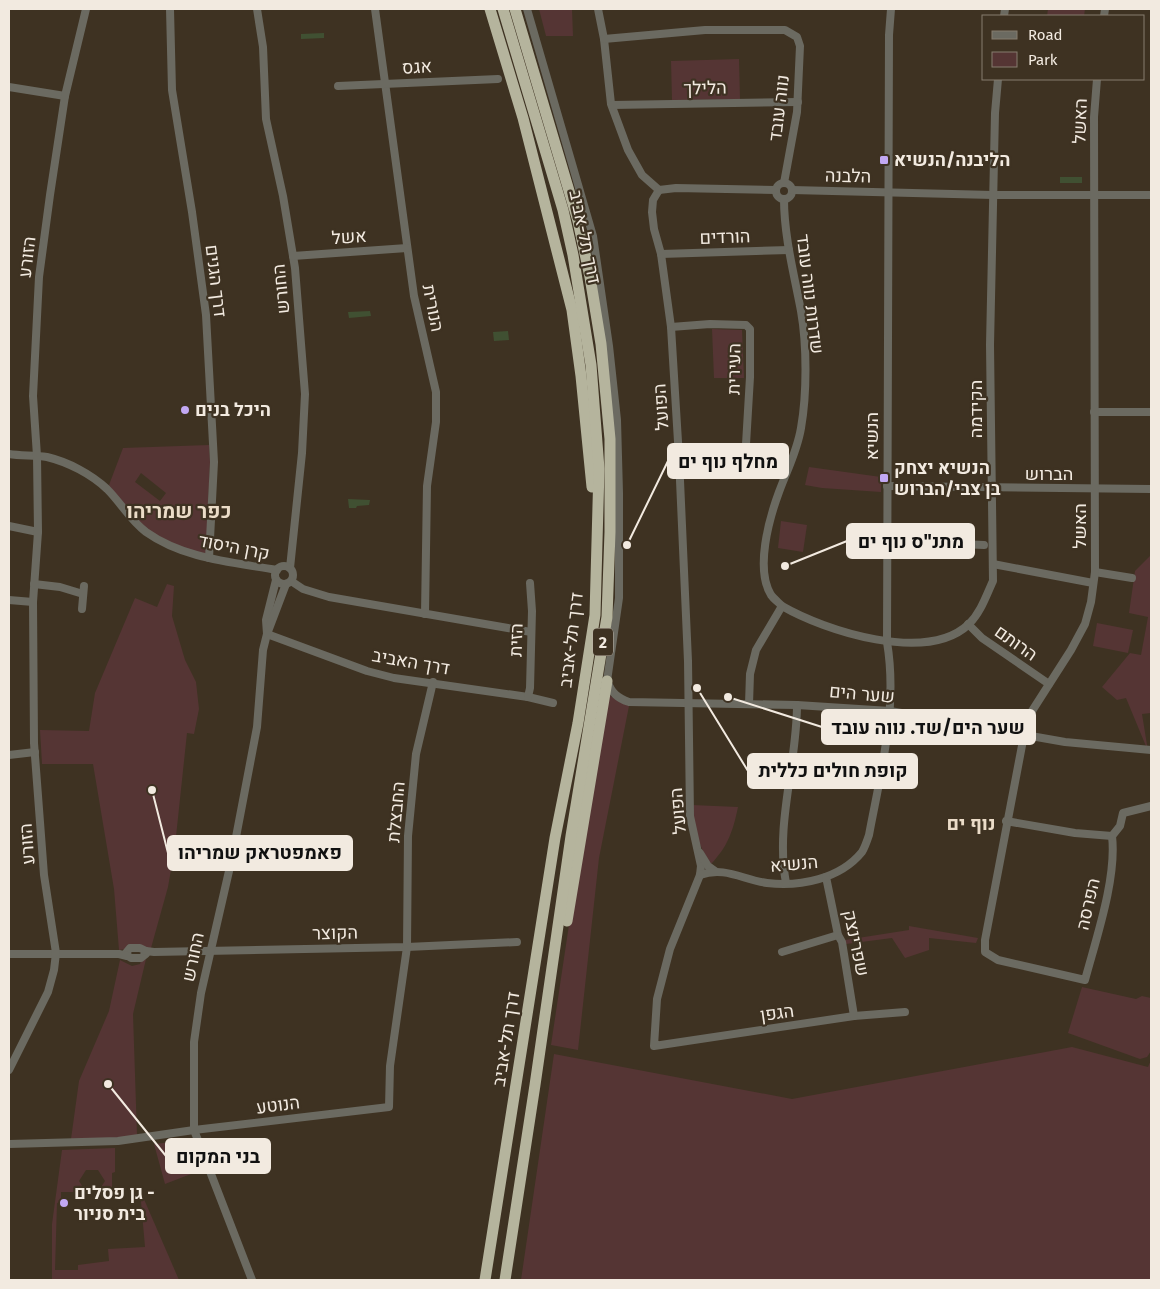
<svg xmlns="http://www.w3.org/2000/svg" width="1160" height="1289" viewBox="0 0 1160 1289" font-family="'Fira Sans',Heebo,sans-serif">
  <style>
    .green { fill: #553534; fill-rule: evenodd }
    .water { fill: #405032 }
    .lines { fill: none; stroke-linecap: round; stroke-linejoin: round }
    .minor { stroke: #6b6a61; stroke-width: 8 }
    .highway { stroke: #b5b49d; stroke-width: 11 }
    .poi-dot { fill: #c2a8f3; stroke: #3e3222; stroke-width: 2 }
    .labels { text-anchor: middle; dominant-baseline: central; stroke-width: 4.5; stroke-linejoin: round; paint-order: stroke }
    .shield { fill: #3e3222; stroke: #bcb3a7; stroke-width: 1 }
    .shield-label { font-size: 16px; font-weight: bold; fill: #f2eae0 }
    .street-label { font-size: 18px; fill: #f2eae0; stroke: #3e3222 }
    .poi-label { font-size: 18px; font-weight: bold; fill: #f2eae0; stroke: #3e3222; text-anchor: start }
    .neighbourhood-label { font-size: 19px; font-weight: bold; fill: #ebdcc8; stroke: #3e3222 }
    .quarter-label { font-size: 20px; font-weight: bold; fill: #ebdcc8; stroke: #3e3222 }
    .leader { fill: none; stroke: #f2eae0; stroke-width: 2 }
    .callout-dot { fill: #f2eae0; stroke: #3e3222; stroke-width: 2 }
    .callout { fill: #f2eae0; stroke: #f2eae0; stroke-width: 2 }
    .callout-label { font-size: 19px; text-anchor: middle; font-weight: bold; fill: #111 }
  </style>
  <rect width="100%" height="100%" fill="#3e3222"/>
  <!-- green -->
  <g class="green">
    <path d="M539,9H572L573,36H546Z"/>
    <path d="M1048,9H1085L1084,16H1047Z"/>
    <path d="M739,59L740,99L672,100L671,61Z"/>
    <path d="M712,329L742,330L744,378H714Z"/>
    <path d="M209,445L210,462L206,554C162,544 133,525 109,485L123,448ZM141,473L166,493L160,501L135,482Z"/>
    <path d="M809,467L881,477V492L822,488L805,485Z"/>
    <path d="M781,521L807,525L803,552L778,548Z"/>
    <path d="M1151,555V713L1142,714L1148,751L1126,698L1117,700L1102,687L1130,653L1141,655L1148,617L1129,613L1135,571Z"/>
    <path d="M167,584L174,586L172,616L185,660L196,682L199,709L194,734L187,733L175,846L168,887L151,948L126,949L119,950L114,889L93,764H42L40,730L89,731L95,693L135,598L157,607Z"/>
    <path d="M1097,623L1133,630L1128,653L1093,646Z"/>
    <path d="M609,695L618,701L629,706L599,858L578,1050L551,1045L579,858Z"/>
    <path d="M692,805L738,807C733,831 728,846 711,864C696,841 695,832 692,805Z"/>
    <path d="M909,926L978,938L976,943L929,938V950L905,958L892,938L846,944L845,940L909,930Z"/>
    <path d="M146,959L133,1014L137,1135L119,1138L71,1139L79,1081L109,1011L120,960L132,966L140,964L141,961Z"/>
    <path d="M1082,987L1136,999L1142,996L1151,998V1051L1147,1057L1140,1059L1068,1033Z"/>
    <path d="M1072,1047L1148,1067L1151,1060V1280H521L554,1054L792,1099Z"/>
    <path d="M182,1141C200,1143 199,1154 204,1169L165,1184L154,1144Z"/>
    <path d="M115,1148V1172L112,1173V1192H98L105,1181L98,1170H86L79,1181L86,1192H61V1202L57,1203L55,1270H78V1265L109,1261L108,1249L145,1247L140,1190L179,1280H52V1224L62,1150Z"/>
  </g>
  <!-- water -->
  <g class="water">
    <path d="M324,33V38L301,39V34Z"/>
    <rect x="1060" y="177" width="22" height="6"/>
    <path d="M370,311L371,316L349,318L348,312Z"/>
    <path d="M508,331L509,340L494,341L493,332Z"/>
    <path d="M348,499L370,500L369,505L357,506L356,508H349Z"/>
  </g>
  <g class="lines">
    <!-- minor -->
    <g class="minor">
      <path d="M170,9L172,90L192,212L206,315L214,462L209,558"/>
      <path d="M257,9L263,47L266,119L283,196L295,268L305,394L302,453L290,568"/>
      <path d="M375,9L414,296L436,392V422L427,486L425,614"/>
      <path d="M527,9L593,236L609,346L617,420L619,493V598L607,681C612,693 617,698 629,702L797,705L890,711L1065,742L1151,750"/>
      <path d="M598,9L604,39L611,104L628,150L642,175L659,190"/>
      <path d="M1004,16L1005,9"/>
      <path d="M1104,16L1105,9"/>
      <path d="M604,39L705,30H785L797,37L800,46L797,112L784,183"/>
      <path d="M338,86L498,79"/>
      <path d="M9,87L65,96"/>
      <path d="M612,105L798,102"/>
      <circle cx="784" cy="191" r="8"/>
      <path d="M659,190L653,200L652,212L654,229L661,254L671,327L679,458L688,661L690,816L701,866L700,875L670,949L657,999L654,1046L854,1016L905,1012"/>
      <path d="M659,190L676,188L776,190"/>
      <path d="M792,190L993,195H1151"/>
      <path d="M661,254L789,250"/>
      <path d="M293,256L407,248"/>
      <path d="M671,327L710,324L746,325L750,329V377L745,461L679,458"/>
      <path d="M1094,412H1151"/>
      <path d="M9,454C21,456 34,455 47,457C68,462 91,474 107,489C121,503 130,520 146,532C184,559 232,562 277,570"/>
      <path d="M887,486L1151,489"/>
      <path d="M9,526L38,532"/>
      <path d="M887,541L984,545"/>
      <path d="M993,564L1093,583"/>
      <circle cx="284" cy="575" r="9"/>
      <path d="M1095,572L1132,578"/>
      <path d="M276,580L266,620L267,634L367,671L394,678L528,697L553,703"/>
      <path d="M291,581L303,589L329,597L531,632"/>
      <path d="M34,584L60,587L83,594"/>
      <path d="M9,600L33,602"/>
      <path d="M782,606C825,631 927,664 969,624C981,612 986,596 993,581L990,345L995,113L998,79"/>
      <path d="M82,609L84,586"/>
      <path d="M968,624L982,638L1049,684"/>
      <path d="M528,697L530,688L532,611L530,583"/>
      <path d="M749,704L750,674L756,650L782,606C778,602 774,599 771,595C755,569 769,519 779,492C787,470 797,452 801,428C807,394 807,345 801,311C794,274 784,236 784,199"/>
      <path d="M9,755L35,752"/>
      <path d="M1006,821L1075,833L1112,836C1117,878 1096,939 1085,980L998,960L985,952V940L1024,735L1032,711L1071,650L1085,624L1091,602L1095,572L1094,117L1097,79"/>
      <path d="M1112,836L1120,826L1123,813L1151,806"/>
      <path d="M700,853L708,866L715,871"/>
      <path d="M700,875C725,866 743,880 767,883C800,887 840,879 862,852C865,847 867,841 869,835C881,771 898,707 887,642L889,35L891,9"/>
      <path d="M826,877L838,935L842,942L854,1016"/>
      <path d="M786,883C775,824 797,764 797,705"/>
      <path d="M130,948H140L146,951V954L141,958H131L125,954Z"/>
      <path d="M146,951L154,952L407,947L517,942"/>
      <path d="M782,952L838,935"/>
      <path d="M9,954H119L127,956"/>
      <path d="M9,1070L48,992L54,970L56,953L44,875L34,743L33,602L38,532L37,456L33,396L39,277L50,195L65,96L86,9"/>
      <path d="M9,1144L118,1141L194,1130L389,1107L390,1066L407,947L408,836L416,754L433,682"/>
      <path d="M252,1280L194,1130V1042L201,993L232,858L257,727L263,650L267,634L286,584"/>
    </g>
    <!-- highway -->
    <g class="highway">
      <path d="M490,9L523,118L572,310L581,376L592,487"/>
      <path d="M567,921L607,681"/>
      <path d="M485,1280L555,838L578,723L595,615L599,469L591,365L573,255L563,210L503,9"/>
      <path d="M505,1280L535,1085L571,836L607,617L610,532V439L601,344L590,277L578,221L515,9"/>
    </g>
  </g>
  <!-- markers -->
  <g class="poi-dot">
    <rect x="879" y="155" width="10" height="10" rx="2.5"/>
    <circle cx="185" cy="410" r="5"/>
    <rect x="879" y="473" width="10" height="10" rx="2.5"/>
    <circle cx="64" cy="1203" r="5"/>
  </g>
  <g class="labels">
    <!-- shield labels -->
    <rect class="shield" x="593" y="628.5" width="20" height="27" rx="4"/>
    <g class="shield-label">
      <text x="603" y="642">2</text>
    </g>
    <!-- street labels -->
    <g class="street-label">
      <text transform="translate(417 67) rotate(-3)">אגס</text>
      <text transform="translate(705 88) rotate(-1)">הלילך</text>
      <text transform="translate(779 108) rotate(-83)">נווה עובד</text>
      <text transform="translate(1080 121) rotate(-88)">האשל</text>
      <text transform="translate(848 176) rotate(1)">הלבנה</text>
      <text transform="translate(349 237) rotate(-4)">אשל</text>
      <text transform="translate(585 237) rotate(78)">דרך תל-אביב</text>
      <text transform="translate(725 237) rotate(-2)">הורדים</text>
      <text transform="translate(27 257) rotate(-83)">הזורע</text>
      <text transform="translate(216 281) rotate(83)">דרך הגנים</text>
      <text transform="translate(281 289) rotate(-96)">החורש</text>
      <text transform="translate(810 294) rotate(83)">שדרות נווה עובד</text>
      <text transform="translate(433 308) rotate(79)">הנורית</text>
      <text transform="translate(734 369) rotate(-89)">העירית</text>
      <text transform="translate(661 407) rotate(-94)">הפועל</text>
      <text transform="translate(976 409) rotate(-90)">הקידמה</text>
      <text transform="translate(872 436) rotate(-90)">הנשיא</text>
      <text x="1049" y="474">הברוש</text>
      <text transform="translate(1080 526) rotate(-90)">האשל</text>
      <text transform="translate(234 547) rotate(11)">קרן היסוד</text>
      <text transform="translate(516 640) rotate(-88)">הזית</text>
      <text transform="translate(571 640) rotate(-83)">דרך תל-אביב</text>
      <text transform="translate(1016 643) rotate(35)">הרותם</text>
      <text transform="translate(411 662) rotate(10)">דרך האביב</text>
      <text transform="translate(862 694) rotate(5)">שער הים</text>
      <text transform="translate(678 811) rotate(-95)">הפועל</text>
      <text transform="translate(396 812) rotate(-85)">החבצלת</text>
      <text transform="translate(27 844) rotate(-94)">הזורע</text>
      <text transform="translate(794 864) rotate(-5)">הנשיא</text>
      <text transform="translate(1088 904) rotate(-77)">הפרסה</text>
      <text transform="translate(335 933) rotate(-1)">הקוצר</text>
      <text transform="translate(856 943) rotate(78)">שפרינצק</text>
      <text transform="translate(193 957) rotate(-78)">החורש</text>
      <text transform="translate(777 1013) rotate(-8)">הגפן</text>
      <text transform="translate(506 1039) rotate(-81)">דרך תל-אביב</text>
      <text transform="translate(278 1105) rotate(-7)">הנוטע</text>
    </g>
    <!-- poi labels -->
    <g class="poi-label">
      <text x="894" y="160">הליבנה/הנשיא</text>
      <text x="195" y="410">היכל בנים</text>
      <text x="894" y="468">הנשיא יצחק<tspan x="894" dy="21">בן צבי/הברוש</tspan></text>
      <text x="74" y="1193">גן פסלים -<tspan x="74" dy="21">בית סניור</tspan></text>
    </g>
    <!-- neighbourhood labels -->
    <g class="neighbourhood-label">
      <text x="971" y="823">נוף ים</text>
    </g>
    <!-- quarter labels -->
    <g class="quarter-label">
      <text x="179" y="511">כפר שמריהו</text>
    </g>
  </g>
  <!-- callouts -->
  <path class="leader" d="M627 545L668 461M785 566L847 541M728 697L822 727M697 688L748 771M152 790L168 853M108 1084L166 1156"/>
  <g class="callout-dot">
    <circle cx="627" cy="545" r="5"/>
    <circle cx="785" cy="566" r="5"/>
    <circle cx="728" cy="697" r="5"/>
    <circle cx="697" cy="688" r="5"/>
    <circle cx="152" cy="790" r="5"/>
    <circle cx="108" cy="1084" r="5"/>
  </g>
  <g class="callout">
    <rect x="668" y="444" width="120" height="34" rx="5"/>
    <rect x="847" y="524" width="127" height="34" rx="5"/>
    <rect x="822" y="710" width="213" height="34" rx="5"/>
    <rect x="748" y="754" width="169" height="34" rx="5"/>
    <rect x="168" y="836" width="184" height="34" rx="5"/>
    <rect x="166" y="1139" width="104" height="34" rx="5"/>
  </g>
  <g class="callout-label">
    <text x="728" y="468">מחלף נוף ים</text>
    <text x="911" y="548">מתנ"ס נוף ים</text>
    <text x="928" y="734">שער הים/שד. נווה עובד</text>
    <text x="833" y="777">קופת חולים כללית</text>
    <text x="260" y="859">פאמפטראק שמריהו</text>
    <text x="218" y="1163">בני המקום</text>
  </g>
  <!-- border -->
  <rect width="1160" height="1289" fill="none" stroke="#f2eae0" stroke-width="20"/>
  <!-- legend -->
  <rect x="982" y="15" width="162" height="65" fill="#3e3222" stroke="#867c6e"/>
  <rect x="992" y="31" width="25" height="8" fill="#6b6a61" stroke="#867c6e"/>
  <text x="1028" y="40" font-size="15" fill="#f2eae0">Road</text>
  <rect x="992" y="52" width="25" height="15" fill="#553534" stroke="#867c6e"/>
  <text x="1028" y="65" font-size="15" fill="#f2eae0">Park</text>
</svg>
